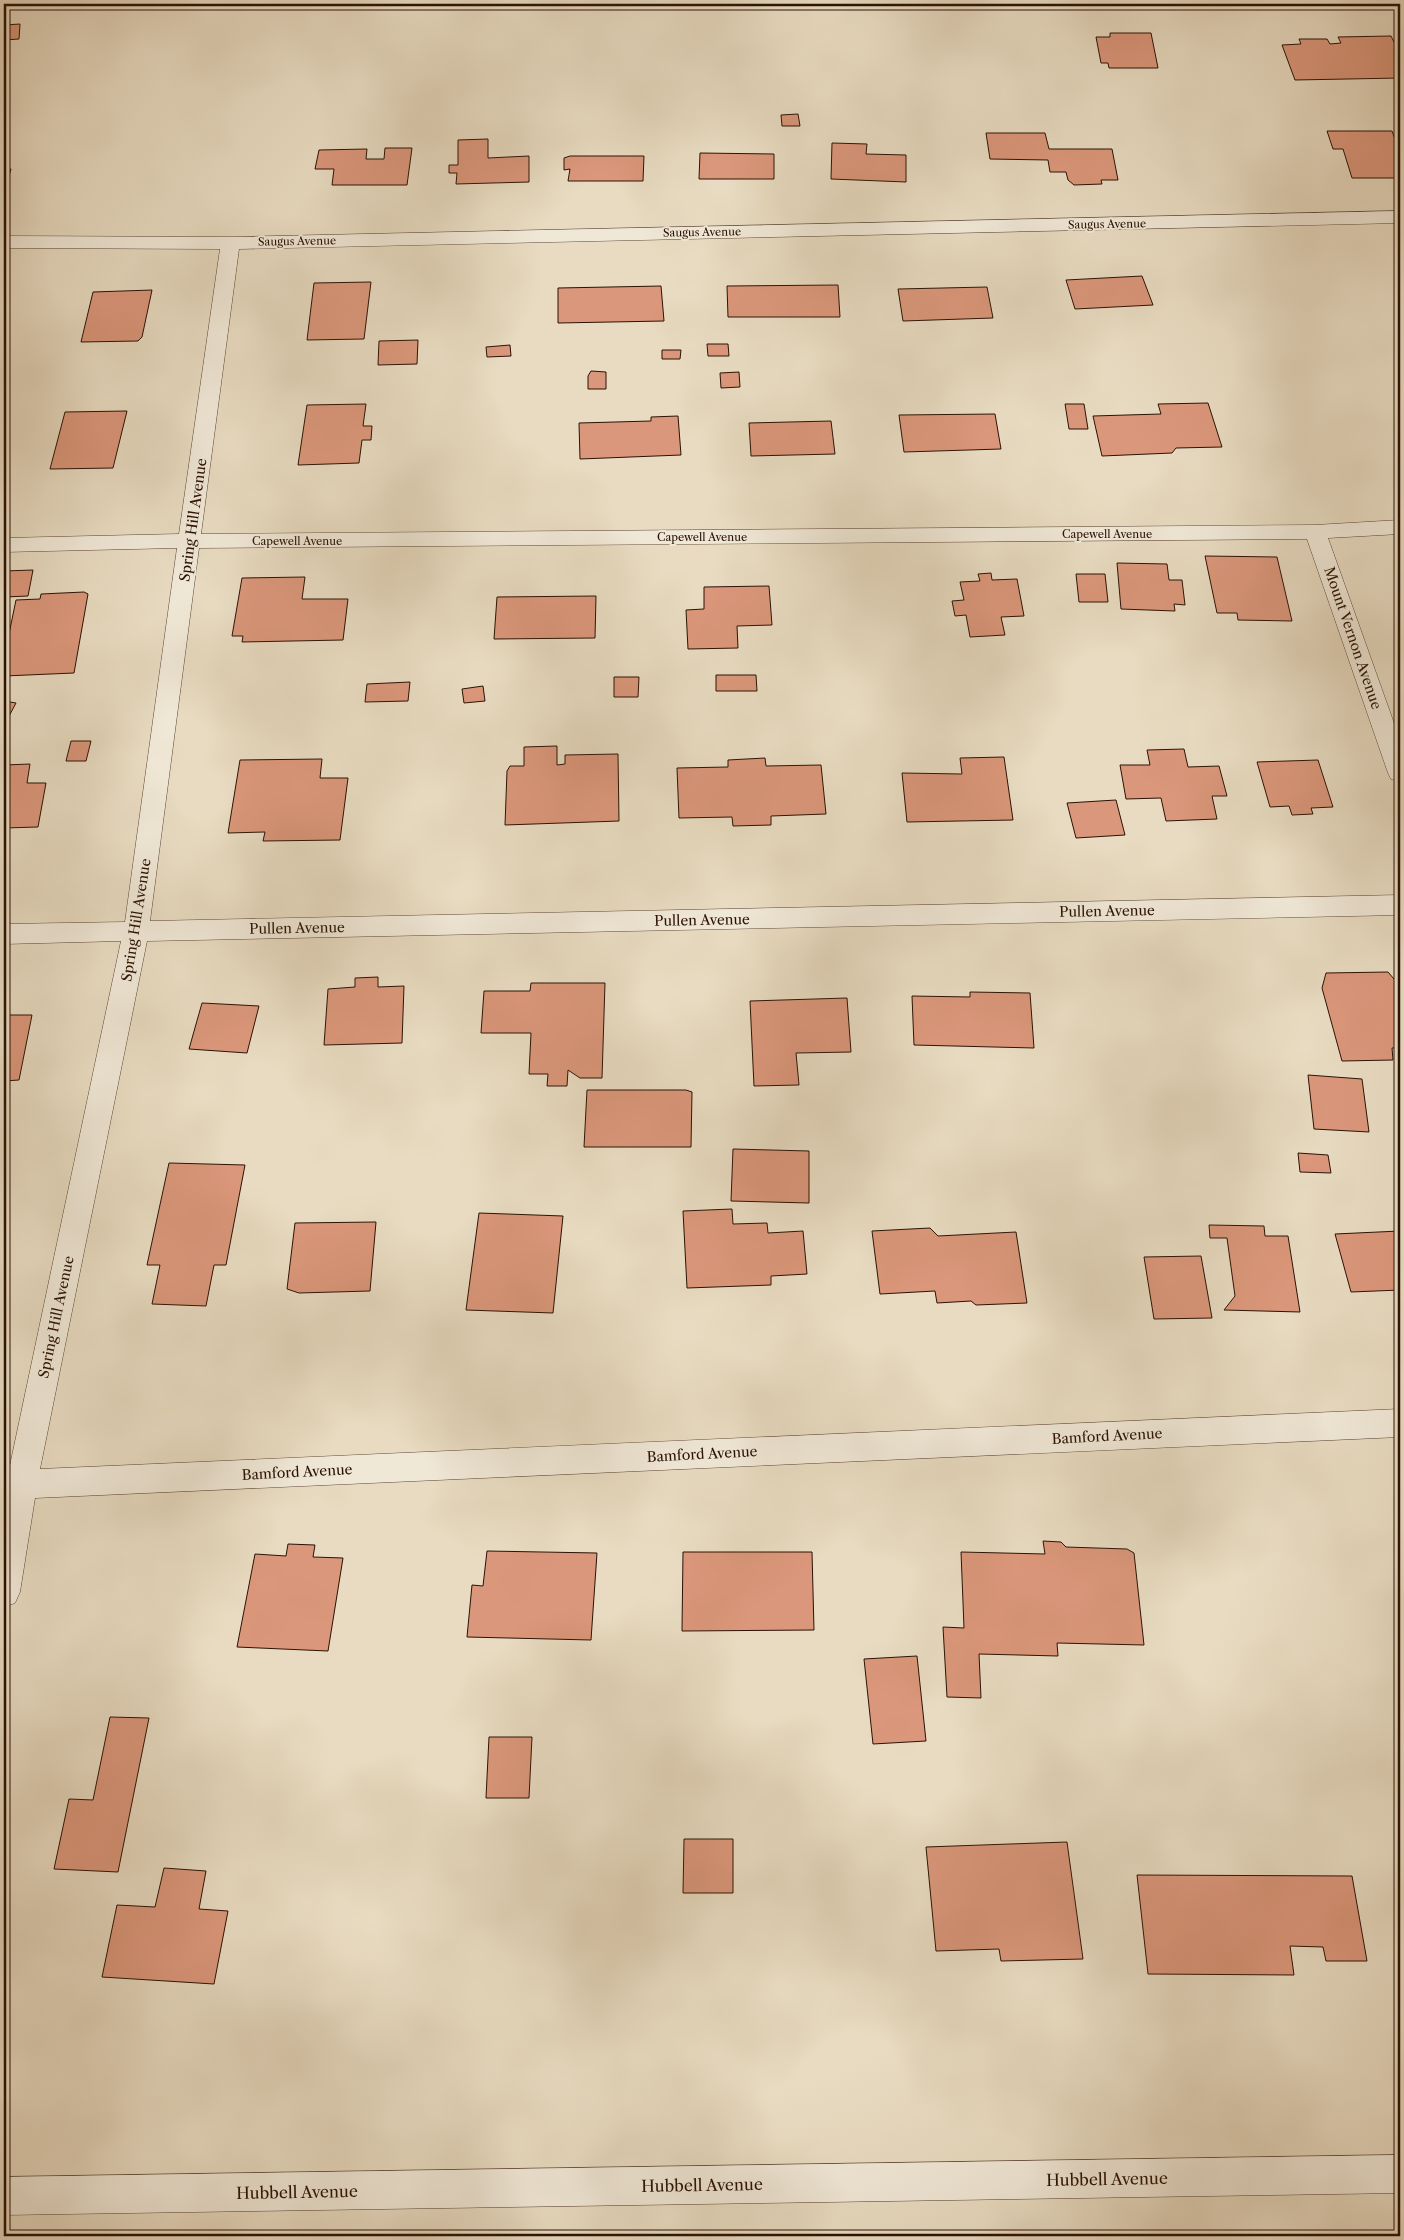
<svg xmlns="http://www.w3.org/2000/svg" width="1404" height="2240" viewBox="0 0 1404 2240" font-family="'Libre Caslon Text',serif">
  <style>
    .building { fill: #db977b; stroke: #2a1204 }
    .lines { fill: none; stroke-linecap: round; stroke-linejoin: round }
    .minor-casing { stroke: #5a4433; stroke-width: 1 }
    .minor { fill: #f0e8d7; fill-rule: evenodd }
    .labels { text-anchor: middle; dominant-baseline: central; stroke-width: 4; stroke-linejoin: round; paint-order: stroke }
    .far-street-label { font-size: 11px; fill: #2a1204; stroke: #f0e8d7 }
    .street-label { font-size: 14px; fill: #2a1204; stroke: #f0e8d7 }
    .near-street-label { font-size: 16px; fill: #2a1204; stroke: #f0e8d7 }
  </style>
  <rect width="100%" height="100%" fill="#e8dbc1"/>
  <filter id="stains"><feTurbulence type="fractalNoise" baseFrequency=".004" numOctaves="4"/><feColorMatrix values="0 0 0 0 .2 0 0 0 0 .09 0 0 0 0 .02 0 0 0 .5 -.17"/></filter>
  <radialGradient id="worn" r=".72"><stop offset=".6" stop-color="#630" stop-opacity="0"/><stop offset="1" stop-color="#630" stop-opacity=".3"/></radialGradient>
  <!-- building -->
  <g class="building">
    <path d="M20,24L19,39L4,40V25Z"/>
    <path d="M1110,33H1151L1158,68H1109L1108,63H1101L1096,37H1110Z"/>
    <path d="M1391,36L1394,42H1400V78L1295,80L1282,45L1301,44L1299,39H1327L1330,44L1341,43L1338,37Z"/>
    <path d="M798,114L800,126H782L781,115Z"/>
    <path d="M1327,131H1392L1400,153V178H1352L1343,149H1333Z"/>
    <path d="M986,133H1045L1049,149H1112L1118,180H1101L1102,184L1074,185L1068,180L1066,172H1050L1048,160L990,159Z"/>
    <path d="M488,139V158L529,156V182L456,184L457,173H449V165H458V140Z"/>
    <path d="M832,143L867,144L866,154L906,155V182L831,179Z"/>
    <path d="M385,148H412L407,185H332L334,169H315L319,150L367,149L366,159H384Z"/>
    <path d="M700,153L774,154V179H699Z"/>
    <path d="M570,156H644L643,181H568L570,169L564,170V158Z"/>
    <path d="M11,169L4,193V170Z"/>
    <path d="M1142,276L1153,305L1075,309L1066,280Z"/>
    <path d="M371,282L364,339L307,340L314,283Z"/>
    <path d="M838,285L840,317H728L727,286Z"/>
    <path d="M661,286L664,321L558,323V288Z"/>
    <path d="M987,287L993,318L903,321L898,289Z"/>
    <path d="M152,290L142,337L138,341L81,342L93,292Z"/>
    <path d="M418,340L417,364L378,365L379,341Z"/>
    <path d="M707,344H728L729,356H708Z"/>
    <path d="M510,345L511,356L487,357L486,347Z"/>
    <path d="M662,350H681L680,359H662Z"/>
    <path d="M591,371L606,372V389H588V376Z"/>
    <path d="M739,372L740,387L721,388L720,373Z"/>
    <path d="M1208,403L1222,447L1176,448L1172,453L1102,456L1093,416L1161,414L1158,404Z"/>
    <path d="M366,404L363,426H372L371,440H362L359,463L298,465L307,405Z"/>
    <path d="M1065,404H1084L1088,429H1069Z"/>
    <path d="M127,411L113,468L50,469L65,412Z"/>
    <path d="M995,414L1001,449L904,452L899,415Z"/>
    <path d="M678,416L681,455L580,459L579,423L651,421V417Z"/>
    <path d="M831,421L835,454L751,456L749,423Z"/>
    <path d="M1205,556L1277,557L1292,621L1238,620L1237,613H1217Z"/>
    <path d="M1117,563L1167,564L1169,580H1182L1185,605L1174,604L1175,611L1121,609Z"/>
    <path d="M33,570L28,596L4,597V571Z"/>
    <path d="M991,573L992,580L1017,579L1024,616L1001,617L1005,635L970,637L966,615L955,616L952,601L964,600L960,582L980,581L978,574Z"/>
    <path d="M1076,574H1105L1108,602H1079Z"/>
    <path d="M305,577L302,599H348L343,640L242,642L243,636H232L242,578Z"/>
    <path d="M769,586L772,625L737,626L738,648L688,649L686,610L704,609V587Z"/>
    <path d="M84,592L88,594L74,673L4,676V658L16,600L40,599L41,594Z"/>
    <path d="M596,596L595,638L494,639L497,597Z"/>
    <path d="M716,675H756L757,691H716Z"/>
    <path d="M614,677H639L638,697H614Z"/>
    <path d="M410,682L408,701L365,702L367,684Z"/>
    <path d="M483,686L485,701L464,703L462,689Z"/>
    <path d="M4,701L16,703L8,718L4,717Z"/>
    <path d="M71,741H91L86,761H66Z"/>
    <path d="M557,746V765L565,764V755L618,754L619,821L505,825L507,771L510,766H524V747Z"/>
    <path d="M1184,749L1188,767L1219,766L1227,796H1212L1217,819L1166,821L1161,798L1126,799L1120,765H1150L1147,750Z"/>
    <path d="M1004,757L1013,820L907,822L902,773L962,774L960,758Z"/>
    <path d="M765,758L766,766L821,765L826,814L771,816V825L733,826L732,817L679,818L677,768L728,767V760Z"/>
    <path d="M322,759L320,778H348L340,840L263,841L265,832L228,833L240,760Z"/>
    <path d="M1318,760L1333,807L1311,808L1313,814L1292,815L1289,806L1270,807L1257,762Z"/>
    <path d="M30,764L27,783H46L38,827L4,828V765Z"/>
    <path d="M1116,800L1125,835L1076,838L1067,803Z"/>
    <path d="M1388,972L1400,986V1048H1392L1393,1060L1342,1061L1322,988L1326,973Z"/>
    <path d="M378,977V987L404,986L402,1043L324,1045L328,989L355,987V978Z"/>
    <path d="M531,983H605L602,1078H580L568,1070L567,1086H547L548,1074H529L531,1033H481L484,991H530Z"/>
    <path d="M970,992L1030,993L1034,1048L914,1045L912,996L970,997Z"/>
    <path d="M847,998L851,1052L796,1053L799,1085L754,1086L750,1001Z"/>
    <path d="M202,1003L259,1006L247,1053L189,1049Z"/>
    <path d="M4,1015H32L19,1080L4,1081Z"/>
    <path d="M1308,1075L1362,1079L1369,1132L1314,1129Z"/>
    <path d="M587,1090H686L692,1092L691,1147H584Z"/>
    <path d="M733,1149L809,1151V1203L731,1201Z"/>
    <path d="M1298,1153L1328,1155L1331,1173L1300,1172Z"/>
    <path d="M169,1163L245,1165L226,1265H214L206,1306L152,1304L160,1265H147Z"/>
    <path d="M732,1209L733,1224L767,1223L768,1233L803,1231L807,1274L771,1276V1285L687,1288L683,1211Z"/>
    <path d="M479,1213L563,1216L553,1313L466,1310Z"/>
    <path d="M376,1222L370,1291L299,1293L287,1289L295,1223Z"/>
    <path d="M1209,1225L1264,1226L1265,1236H1288L1300,1312L1224,1310L1235,1296L1227,1238H1210Z"/>
    <path d="M930,1228L938,1236L1016,1232L1027,1303L976,1305L971,1301L937,1303L935,1291L880,1294L872,1231Z"/>
    <path d="M1400,1231V1290L1351,1292L1335,1234Z"/>
    <path d="M1201,1256L1212,1318L1154,1319L1144,1257Z"/>
    <path d="M1043,1541L1061,1542L1066,1547L1127,1549L1134,1553L1144,1645L1057,1643L1058,1656L979,1654L981,1698L947,1697L943,1627L964,1628L961,1552L1045,1554Z"/>
    <path d="M288,1544L315,1545L313,1557L343,1558L328,1651L237,1647L255,1554L286,1556Z"/>
    <path d="M487,1551L597,1553L591,1640L467,1637L472,1585L483,1586Z"/>
    <path d="M683,1552H812L814,1630L682,1631Z"/>
    <path d="M917,1656L926,1741L873,1744L864,1659Z"/>
    <path d="M110,1717L149,1718L118,1872L54,1869L69,1799L93,1800Z"/>
    <path d="M489,1737H532L529,1798H486Z"/>
    <path d="M684,1839H733V1893H683Z"/>
    <path d="M1067,1842L1083,1959L1001,1961L999,1949L936,1951L926,1847Z"/>
    <path d="M164,1868L206,1871L199,1909L228,1911L214,1984L102,1977L117,1905L155,1907Z"/>
    <path d="M1137,1875L1352,1876L1367,1961H1326L1323,1947L1290,1946L1294,1975L1148,1974Z"/>
  </g>
  <g class="lines">
    <defs>
      <g id="minor">
        <path d="M1400,211V223L239,249L201,534L1315,525L1400,520V534L1328,538L1400,740V782L1391,779L1388,773L1307,539L199,548L150,921L1400,895V915L147,941L40,1469L1400,1409V1437L35,1498L20,1592L15,1603L4,1607V1471L9,1470L121,941L4,944V924L125,922L177,548L4,552V538L179,534L220,249L4,248V236L230,237Z"/>
        <path d="M1400,2155V2193L4,2215V2177Z"/>
      </g>
    </defs>
    <!-- minor casing -->
    <use href="#minor" class="minor-casing"/>
    <!-- minor -->
    <use href="#minor" class="minor"/>
  </g>
  <g class="labels">
    <!-- far-street labels -->
    <g class="far-street-label">
      <text transform="translate(1107 224) rotate(-1)">Saugus Avenue</text>
      <text transform="translate(702 232) rotate(-1)">Saugus Avenue</text>
      <text transform="translate(297 241) rotate(-1)">Saugus Avenue</text>
      <text x="1107" y="534">Capewell Avenue</text>
      <text x="702" y="537">Capewell Avenue</text>
      <text x="297" y="541">Capewell Avenue</text>
    </g>
    <!-- street labels -->
    <g class="street-label">
      <text transform="translate(193 520) rotate(-82)">Spring Hill Avenue</text>
      <text transform="translate(1353 638) rotate(71)">Mount Vernon Avenue</text>
      <text transform="translate(1107 911) rotate(-1)">Pullen Avenue</text>
      <text transform="translate(136 920) rotate(-81)">Spring Hill Avenue</text>
      <text transform="translate(702 920) rotate(-1)">Pullen Avenue</text>
      <text transform="translate(297 928) rotate(-1)">Pullen Avenue</text>
      <text transform="translate(56 1317) rotate(-78)">Spring Hill Avenue</text>
      <text transform="translate(1107 1436) rotate(-3)">Bamford Avenue</text>
      <text transform="translate(702 1454) rotate(-3)">Bamford Avenue</text>
      <text transform="translate(297 1472) rotate(-3)">Bamford Avenue</text>
    </g>
    <!-- near-street labels -->
    <g class="near-street-label">
      <text transform="translate(1107 2179) rotate(-1)">Hubbell Avenue</text>
      <text transform="translate(702 2185) rotate(-1)">Hubbell Avenue</text>
      <text transform="translate(297 2192) rotate(-1)">Hubbell Avenue</text>
    </g>
  </g>
  <!-- margin -->
  <rect width="1404" height="2240" fill="none" stroke="#e8dbc1" stroke-width="20"/>
  <rect x="5" y="5" width="1394" height="2230" fill="none" stroke="#2a1204" stroke-width="2.5"/>
  <rect x="10" y="10" width="1384" height="2220" fill="none" stroke="#2a1204"/>
  <rect width="100%" height="100%" filter="url(#stains)"/>
  <rect width="100%" height="100%" fill="url(#worn)"/>
</svg>
